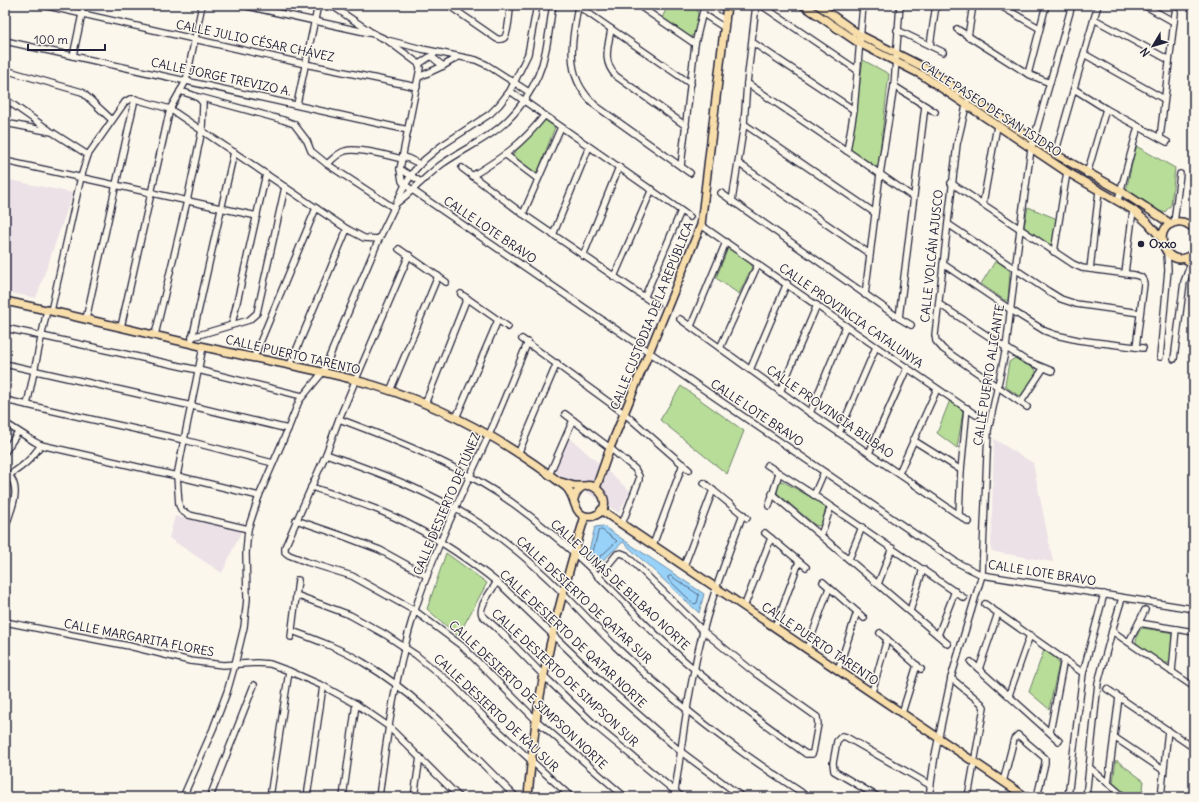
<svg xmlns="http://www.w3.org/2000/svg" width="1199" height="802" viewBox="0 0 1199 802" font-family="Delius,sans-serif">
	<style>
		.built { fill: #ece1e7 }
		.green { fill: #b8dd98; stroke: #6d806a }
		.water { fill: #98d2f8; stroke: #698cac }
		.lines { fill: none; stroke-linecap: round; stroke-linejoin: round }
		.shore { stroke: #516887; stroke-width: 1 }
		.minor-casing { stroke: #22223b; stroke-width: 8 }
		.major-casing { stroke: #22223b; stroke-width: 10 }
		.minor { stroke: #fbf7ec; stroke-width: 5.5 }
		.major { stroke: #f8deab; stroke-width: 7 }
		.poi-dot { fill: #22223b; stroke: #fbf7ec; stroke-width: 1.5 }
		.labels { text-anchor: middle; stroke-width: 3; stroke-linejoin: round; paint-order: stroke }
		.street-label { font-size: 12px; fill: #22223b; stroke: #fbf7ec }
		.poi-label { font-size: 12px; font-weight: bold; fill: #22223b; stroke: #fbf7ec; text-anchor: start }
	</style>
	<rect width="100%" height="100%" fill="#fbf7ec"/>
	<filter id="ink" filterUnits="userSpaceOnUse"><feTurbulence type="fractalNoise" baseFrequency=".025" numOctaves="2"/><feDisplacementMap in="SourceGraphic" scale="8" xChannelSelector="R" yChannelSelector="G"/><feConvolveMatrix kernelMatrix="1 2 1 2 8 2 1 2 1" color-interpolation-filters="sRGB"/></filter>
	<g filter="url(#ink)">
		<!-- built -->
		<g class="built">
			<path d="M5,179L73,193L36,298L5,292Z"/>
			<path d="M570,438L630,491L619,513L554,471Z"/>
			<path d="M994,439L1033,463L1053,562L995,552L991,550Z"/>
			<path d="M175,516L241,532L222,573L169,538Z"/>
		</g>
		<!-- green -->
		<g class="green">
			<path d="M668,5L695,6L698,13L695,34L690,37L662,18Z"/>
			<path d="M863,60L889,74L878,168L850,149Z"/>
			<path d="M545,120L555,127L539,169L536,172H534L516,159L513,157V154Z"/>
			<path d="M1136,146L1175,168L1171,205L1165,212H1158L1126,191Z"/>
			<path d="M1028,207L1057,219L1052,246H1050L1024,227Z"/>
			<path d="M728,248H731L750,261L752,267L739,294L716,278Z"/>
			<path d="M996,260L1010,271L1008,300L1006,301L981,284Z"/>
			<path d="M1015,358L1034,368L1037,373L1022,395L1019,396L1006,387L1005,385L1009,362Z"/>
			<path d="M681,386L744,431L727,474L660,420Z"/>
			<path d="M950,400L961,407L963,412L957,448L937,433Z"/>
			<path d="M782,481L823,504L826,508L821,525L818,526L815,525L777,493L778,483Z"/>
			<path d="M446,553L487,583L458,636L427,609Z"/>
			<path d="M1142,628L1168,632L1172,633L1171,659L1169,663H1163L1137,644L1136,642C1137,637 1138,631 1142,628Z"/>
			<path d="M1044,650L1056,658L1059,664L1049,709L1029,692Z"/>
			<path d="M1116,760L1144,781L1142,797H1129L1113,783Z"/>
		</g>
		<!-- water -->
		<path class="water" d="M603,526L704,594L699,613L623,542L599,564L588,555L595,527Z"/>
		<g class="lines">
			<!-- shore -->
			<g class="shore">
				<path d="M599,530H602L617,541L599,558L593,553Z"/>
				<path d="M671,576L699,595L697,603L694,604L668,579V577Z"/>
			</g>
			<!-- minor casing -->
			<g class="minor-casing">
				<g id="minor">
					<path d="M43,5L305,64L417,87"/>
					<path d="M242,5L374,34"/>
					<path d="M331,5L374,34L387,40L419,64"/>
					<path d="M448,5L497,39C500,39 501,40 504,38C508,35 510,11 510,5"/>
					<path d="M578,5C572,45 563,76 596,106L690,173"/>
					<path d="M638,5L695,44"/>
					<path d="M702,5L726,21"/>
					<path d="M761,5L857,70"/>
					<path d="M999,5L1039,28"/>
					<path d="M1144,5L1174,22"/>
					<path d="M578,6L691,84"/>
					<path d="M703,14L725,28"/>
					<path d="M1094,19L1169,60"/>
					<path d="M611,29C608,48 602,61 616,76L686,126"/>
					<path d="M957,29L1028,74L1050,83"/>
					<path d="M897,30L943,52"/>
					<path d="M968,37L973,5"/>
					<path d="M387,40L422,49L476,60L487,65L529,92"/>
					<path d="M5,41L408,130"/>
					<path d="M752,42L854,110"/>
					<path d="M930,45L936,5"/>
					<path d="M1084,54L1164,99"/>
					<path d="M73,56L84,5"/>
					<path d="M432,57L443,66"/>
					<path d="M419,64L420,68L400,169L402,181L405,185L956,562L982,575L1194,609"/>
					<path d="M419,64L437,52"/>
					<path d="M5,70L82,92L112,120"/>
					<path d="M1028,74L1046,5"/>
					<path d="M419,77L443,66L458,57"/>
					<path d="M747,83L847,151L913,197"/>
					<path d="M894,86L935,112"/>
					<path d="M1074,89L1106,109L1167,142"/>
					<path d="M510,91L690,217"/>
					<path d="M199,97L283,120L294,124L307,141L311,151L327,164C333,159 338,153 345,151C357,147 389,156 402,159"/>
					<path d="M5,99L49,130"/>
					<path d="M967,102L957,144L935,335L936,341L943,349L1027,407"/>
					<path d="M297,104L318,5"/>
					<path d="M5,123L52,132L88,155"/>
					<path d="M744,124L875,213"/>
					<path d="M1160,138L1175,13"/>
					<path d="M847,151L854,110L863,5"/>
					<path d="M1055,154L1098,5"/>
					<path d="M506,155L538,179"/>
					<path d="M403,156L420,164"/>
					<path d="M5,161L257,216"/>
					<path d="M738,163L870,254"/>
					<path d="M327,164L394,208"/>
					<path d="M681,166L695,44L704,7"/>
					<path d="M462,168L523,214L656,305"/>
					<path d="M400,169L421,182"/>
					<path d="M1087,174L1106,109"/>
					<path d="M472,176C503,157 521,145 544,116"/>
					<path d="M951,183L1073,264L1082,268L1135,275L1141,277L1143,280L1144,284L1136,347"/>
					<path d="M721,193L899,318L911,325"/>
					<path d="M1118,200L1138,127"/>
					<path d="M732,201L744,124L747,83L756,5"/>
					<path d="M398,202C414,190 427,175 442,164C458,153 476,144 492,133C517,116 539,84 545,53C549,38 550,21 553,5"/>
					<path d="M983,203L997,126"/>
					<path d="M523,214L561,127"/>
					<path d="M1174,223L1180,174"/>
					<path d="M948,224L1048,291L1061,299L1076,304L1140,313"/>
					<path d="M701,225L846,326L976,415"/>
					<path d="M1193,228L1194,207"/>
					<path d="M553,235L589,147"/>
					<path d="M399,249L446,282"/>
					<path d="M1054,252L1067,172"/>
					<path d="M409,255L339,419L326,454L285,547V552L289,555L307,562L352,576L415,611L462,646L536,720L625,797"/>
					<path d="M583,256L619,167"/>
					<path d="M943,264L1011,310L1045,331L1056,335L1078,340L1143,348"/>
					<path d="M1090,269L1099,191"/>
					<path d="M1125,273L1133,210"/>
					<path d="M614,277L652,189"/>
					<path d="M461,294L508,327"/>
					<path d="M865,295L880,174L894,86L900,5"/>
					<path d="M645,296L681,211"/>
					<path d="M939,304L1025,360L1052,371"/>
					<path d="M51,311L81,177L88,155L125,102L130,99H135L170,109L347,229L364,238L379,239"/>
					<path d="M899,318L925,106"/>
					<path d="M86,319L135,99"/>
					<path d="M680,319L810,413L969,522"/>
					<path d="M232,324L266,174"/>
					<path d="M691,326L726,242"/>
					<path d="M121,327L170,109L186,81L202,5"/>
					<path d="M5,328L198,370L302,396"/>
					<path d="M155,335L187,201L202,130L203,103C198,95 189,94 180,91"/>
					<path d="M192,337L249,320L257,313L285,187"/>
					<path d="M192,339L234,152"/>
					<path d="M522,339L625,414L689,470"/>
					<path d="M203,347L184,440L177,476L179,505L182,511L189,515L248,529"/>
					<path d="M720,348L758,264"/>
					<path d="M254,357L316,208"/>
					<path d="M1160,357L1168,270L1167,253"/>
					<path d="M1174,359L1184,282L1191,263"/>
					<path d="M5,364L192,406L288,429"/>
					<path d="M290,365L347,229"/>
					<path d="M750,370L787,283"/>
					<path d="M390,391L438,276"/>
					<path d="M780,392L817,305"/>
					<path d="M5,400L184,440L273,463"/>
					<path d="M1021,402L1043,369"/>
					<path d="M425,404L467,298"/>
					<path d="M27,405L47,310"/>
					<path d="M810,413L846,326"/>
					<path d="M565,414L610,448L635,469L639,476V480L622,524"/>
					<path d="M456,418L498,320"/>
					<path d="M339,419C401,442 464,467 518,507C537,521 556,537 574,553C607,582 635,616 668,646C711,686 759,720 806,754H812L813,752L818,724L817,717L755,673L703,631L626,555L621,553L617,554L598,577"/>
					<path d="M5,423L35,442L41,445L177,476L259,496"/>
					<path d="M839,433L876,347"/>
					<path d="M913,440L961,470"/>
					<path d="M5,452L18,432"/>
					<path d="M869,453L907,368"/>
					<path d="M326,454C381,473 437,494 485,527C513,546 539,569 563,593C581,611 598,630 616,647C653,682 692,716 734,746C755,762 778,777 801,792L805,797"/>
					<path d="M518,454L557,363"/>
					<path d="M767,465L814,495L964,598"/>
					<path d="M899,473L937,389"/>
					<path d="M5,474L9,475C23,492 9,511 5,530"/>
					<path d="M9,475C24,466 31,459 41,445"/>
					<path d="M549,475L573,420"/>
					<path d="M704,483L747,518"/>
					<path d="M311,487C333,494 356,501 378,510C423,528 465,556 503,587L607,687L680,751L742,797"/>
					<path d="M772,494L948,644"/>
					<path d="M814,495L824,472"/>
					<path d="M769,506L779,473"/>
					<path d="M959,514L961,470L967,408"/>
					<path d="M296,520L343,536L380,550L427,576"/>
					<path d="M765,533L806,567"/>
					<path d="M821,535L831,506"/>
					<path d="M653,545L683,464"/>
					<path d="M849,559L862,527"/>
					<path d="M684,566L713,490"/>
					<path d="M497,582C492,590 478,607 482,615L502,633L544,676L598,728L682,797"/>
					<path d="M823,582L864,618"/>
					<path d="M878,584L892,548"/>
					<path d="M296,595L350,615L386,635L416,655L455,687L489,722L571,797"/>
					<path d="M985,604L1083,673"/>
					<path d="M744,607L771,538"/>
					<path d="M910,611L923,569"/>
					<path d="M5,622L129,646L190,661L223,665L257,663L270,664L289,671L323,686L356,704L388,726L459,797"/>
					<path d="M1139,623L1194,632"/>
					<path d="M775,627L799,562"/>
					<path d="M292,631C317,640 341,649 364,663C422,697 467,750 516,797"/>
					<path d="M1112,631L1194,687"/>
					<path d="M880,633L921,669"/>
					<path d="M938,635L955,591"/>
					<path d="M291,637L298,580"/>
					<path d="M1129,642L1145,610"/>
					<path d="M807,649L829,588"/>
					<path d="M971,662L1059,741"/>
					<path d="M979,669L998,613"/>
					<path d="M838,670L857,612"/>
					<path d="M1172,672L1176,629"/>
					<path d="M951,678L981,703L984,707L968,797"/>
					<path d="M1107,689L1194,748"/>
					<path d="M872,692L887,639"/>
					<path d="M1009,695L1030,635"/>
					<path d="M902,713L917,665"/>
					<path d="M1050,732L1064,659"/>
					<path d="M1114,737L1163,770"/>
					<path d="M1089,767L1124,797"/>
					<path d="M1003,782L1014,739L1018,735L1045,758V763L1037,797"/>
					<path d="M1108,783L1119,697"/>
					<path d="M183,797L213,729L227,692L235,664L244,627L247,599L246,553L248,529L259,496L288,429L299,401L323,372L379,239L405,185L414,171L424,160L441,146L490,114L499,105L510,91L528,54L537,5"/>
					<path d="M210,797L254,685"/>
					<path d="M270,797L289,671"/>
					<path d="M307,797L323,686"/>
					<path d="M343,797L356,704"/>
					<path d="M379,797C387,734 396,671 415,610C434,550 462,494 488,437C502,406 514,374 528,342"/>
					<path d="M414,797L420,757"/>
					<path d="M674,797C681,755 685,712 694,671C704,616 724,565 743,514"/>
					<path d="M878,797L834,771L833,763L837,741L842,736L846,737L930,785"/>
					<path d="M929,797L935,755L951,678L982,575L988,431L1006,348L1020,229L1031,149L1072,5"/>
					<path d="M1068,797L1083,673L1104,594"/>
					<path d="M1086,797L1098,683L1112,631L1122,598"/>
					<path d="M1161,797L1168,730"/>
				</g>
			</g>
			<!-- major casing -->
			<g class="major-casing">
				<g id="major">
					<path d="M803,5L859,43L922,75L1067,172L1133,210L1148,223L1162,239"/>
					<path d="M818,5L860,35L925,68L1055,154L1121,191L1171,224"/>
					<path d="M1194,229C1189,224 1184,221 1177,222C1147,226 1168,277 1194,252"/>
					<path d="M1184,258L1194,265"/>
					<path d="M5,301C72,315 138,332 205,347C255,359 305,367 355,380C432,400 504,439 566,487C575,496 573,508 581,514C585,517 591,517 596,515C621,503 584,466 574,499"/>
					<path d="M561,482L574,486H584"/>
					<path d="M596,488L610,448L701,225L727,5"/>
					<path d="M601,510L1026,797"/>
					<path d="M528,797C530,772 533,746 536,721C546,651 565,583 585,516"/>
				</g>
			</g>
			<!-- minor -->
			<use href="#minor" class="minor"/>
			<!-- major -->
			<use href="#major" class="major"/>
		</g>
	</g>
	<!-- markers -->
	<circle class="poi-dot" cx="1141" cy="244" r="4"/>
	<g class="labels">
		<!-- street labels -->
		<g class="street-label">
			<text transform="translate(255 41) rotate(12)" y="4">CALLE JULIO CÉSAR CHÁVEZ</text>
			<text transform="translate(221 77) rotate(12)" y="4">CALLE JORGE TREVIZO A.</text>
			<text transform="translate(991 109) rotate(33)" y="4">CALLE PASEO DE SAN ISIDRO</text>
			<text transform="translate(490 230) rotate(34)" y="4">CALLE LOTE BRAVO</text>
			<text transform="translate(932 256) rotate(-84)" y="4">CALLE VOLCÁN AJUSCO</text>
			<text transform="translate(652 316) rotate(-68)" y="4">CALLE CUSTODIA DE LA REPÚBLICA</text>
			<text transform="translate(851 316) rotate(35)" y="4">CALLE PROVINCIA CATALUNYA</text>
			<text transform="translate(293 355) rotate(13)" y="4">CALLE PUERTO TARENTO</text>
			<text transform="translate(989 375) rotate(-81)" y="4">CALLE PUERTO ALICANTE</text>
			<text transform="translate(830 412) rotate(35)" y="4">CALLE PROVINCIA BILBAO</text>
			<text transform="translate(757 413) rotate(34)" y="4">CALLE LOTE BRAVO</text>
			<text transform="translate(447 504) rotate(-67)" y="4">CALLE DESIERTO DE TÚNEZ</text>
			<text transform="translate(1042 573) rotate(9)" y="4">CALLE LOTE BRAVO</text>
			<text transform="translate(620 585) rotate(43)" y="4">CALLE DUNAS DE BILBAO NORTE</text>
			<text transform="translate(584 600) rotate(43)" y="4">CALLE DESIERTO DE QATAR SUR</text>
			<text transform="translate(139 638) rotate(11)" y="4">CALLE MARGARITA FLORES</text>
			<text transform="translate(573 639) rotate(43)" y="4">CALLE DESIERTO DE QATAR NORTE</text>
			<text transform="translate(820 644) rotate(34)" y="4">CALLE PUERTO TARENTO</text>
			<text transform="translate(565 678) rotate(43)" y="4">CALLE DESIERTO DE SIMPSON SUR</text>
			<text transform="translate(528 695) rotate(43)" y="4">CALLE DESIERTO DE SIMPSON NORTE</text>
			<text transform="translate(496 713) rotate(43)" y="4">CALLE DESIERTO DE KAU SUR</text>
		</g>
		<!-- poi labels -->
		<g class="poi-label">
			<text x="1149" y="248">Oxxo</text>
		</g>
	</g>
	<!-- margin -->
	<rect width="1199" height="802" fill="none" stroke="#fbf7ec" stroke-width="20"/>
	<rect x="10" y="10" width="1179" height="782" fill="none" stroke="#22223b" stroke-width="1.5" filter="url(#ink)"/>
	<!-- north arrow -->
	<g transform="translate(1153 46) rotate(232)" stroke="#fbf7ec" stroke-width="3" paint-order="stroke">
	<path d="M0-3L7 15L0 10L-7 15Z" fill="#22223b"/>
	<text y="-6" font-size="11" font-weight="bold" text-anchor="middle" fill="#22223b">N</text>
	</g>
	<!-- scale -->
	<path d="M28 44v6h77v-6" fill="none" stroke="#22223b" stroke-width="2"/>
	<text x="34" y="44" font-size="12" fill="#22223b" stroke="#fbf7ec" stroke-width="3" paint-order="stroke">100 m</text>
</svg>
